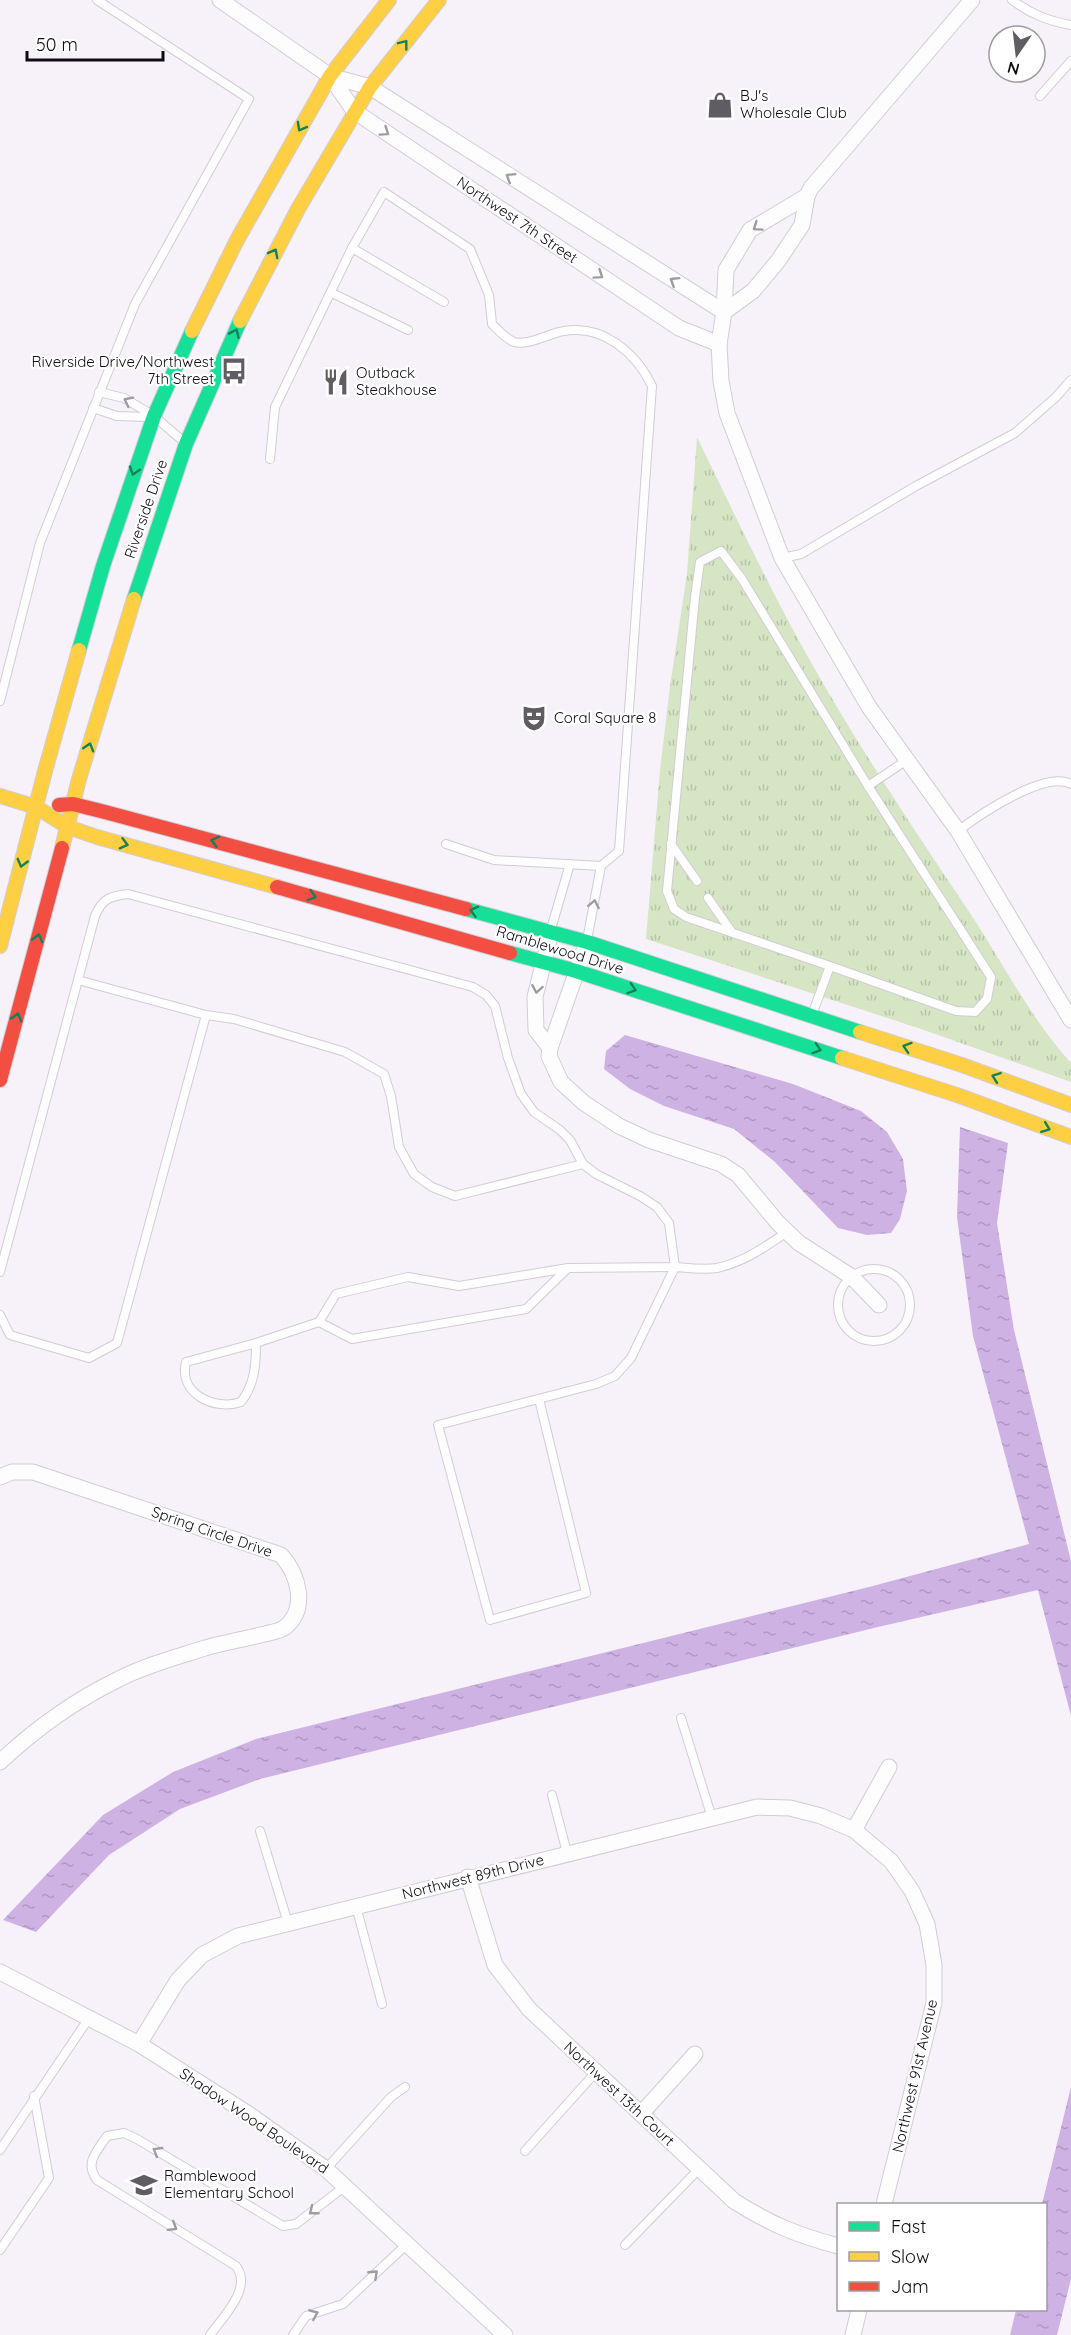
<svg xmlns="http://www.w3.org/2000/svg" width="1071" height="2335" viewBox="0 0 1071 2335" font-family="Quicksand,sans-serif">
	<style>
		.grass { fill: url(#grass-tufts) }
		.water { fill: url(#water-ripples) }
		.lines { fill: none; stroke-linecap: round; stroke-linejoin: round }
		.lane-casing { stroke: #d1ccd5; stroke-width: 10 }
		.street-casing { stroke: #d1ccd5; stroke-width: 17 }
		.fast-casing { stroke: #d1ccd5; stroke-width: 16 }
		.slow-casing { stroke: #d1ccd5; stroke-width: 16 }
		.jam-casing { stroke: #d1ccd5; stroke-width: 16 }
		.lane { stroke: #fefdfe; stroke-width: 8 }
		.street { stroke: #fefdfe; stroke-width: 15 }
		.fast { stroke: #16e098; stroke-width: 14 }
		.slow { stroke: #ffcf43; stroke-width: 14 }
		.jam { stroke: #f24e42; stroke-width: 14 }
		.oneway { stroke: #13805c }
		.oneway2 { stroke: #9e9ca0 }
		.labels { text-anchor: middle; stroke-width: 4.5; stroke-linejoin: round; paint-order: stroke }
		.poi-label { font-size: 15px; fill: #0f0b12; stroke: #fff; text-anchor: start }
		.street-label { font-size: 15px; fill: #0f0b12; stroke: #fff }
	</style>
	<defs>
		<pattern id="grass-tufts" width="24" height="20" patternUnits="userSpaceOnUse" patternTransform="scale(1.5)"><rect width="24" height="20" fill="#d6e6c5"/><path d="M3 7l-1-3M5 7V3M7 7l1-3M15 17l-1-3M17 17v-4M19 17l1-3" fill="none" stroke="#b6c4a8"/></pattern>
		<pattern id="water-ripples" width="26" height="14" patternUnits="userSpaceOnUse" patternTransform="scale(1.5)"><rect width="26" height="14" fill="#ceb2e4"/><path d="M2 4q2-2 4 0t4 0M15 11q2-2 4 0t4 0" fill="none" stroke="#b098c3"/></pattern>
	</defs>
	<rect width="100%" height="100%" fill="#f7f2fa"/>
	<!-- grass -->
	<path class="grass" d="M697,437C734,513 770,590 812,664C860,749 915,831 970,913C1003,963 1031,1019 1071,1063V1082L921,1029L646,939L660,770L670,686L687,574Z"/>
	<!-- water -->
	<g class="water">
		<path d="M625,1035L793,1084L861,1111L887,1132L903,1159L907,1191L900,1219L891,1233L867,1235L838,1228L775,1162L734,1129L664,1106L630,1089L604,1069L606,1051Z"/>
		<path d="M960,1127L1008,1143L997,1223L1014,1330L1071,1561V1716L1038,1590L878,1627L260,1779L180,1809L109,1855L36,1932L3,1920L103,1815L173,1772L256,1739L869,1587L1029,1544L973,1336L957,1217Z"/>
		<path d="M1071,2087V2279L1057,2335H1010L1016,2310H1046V2204H1042Z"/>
	</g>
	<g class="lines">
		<!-- lane casing -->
		<g class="lane-casing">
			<g id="lane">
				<path d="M1012,0C1031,14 1048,21 1071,25"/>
				<path d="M1040,96L1071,61"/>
				<path d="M352,248L444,302"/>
				<path d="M332,293L408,330"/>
				<path d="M99,392L124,398L154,416L184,442"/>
				<path d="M93,408L117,416L149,417"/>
				<path d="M270,459L275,407L352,248L384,192L470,249L489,295L492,324C498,330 506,339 514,342C529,346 549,333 564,331C603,324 636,353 652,386L619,851L601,866L587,940"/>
				<path d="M782,558L801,554L916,486L1015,433L1056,397L1071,380"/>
				<path d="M0,701L40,543L135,304L249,99L97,0"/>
				<path d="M868,786L907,760"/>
				<path d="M958,831C979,815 1045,770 1071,784"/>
				<path d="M446,844L494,860L601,866"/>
				<path d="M671,844L697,881"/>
				<path d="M708,898L731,931"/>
				<path d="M551,929L570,864"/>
				<path d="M78,980L206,1015"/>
				<path d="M812,1015L830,966L686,917L674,909L667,891L695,597L700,562L721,551L742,579L868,786L991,977L987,999L975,1012L956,1011L830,966"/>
				<circle cx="874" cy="1305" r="36"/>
				<path d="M0,1272L95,916C102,899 110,896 128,894L473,987L486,995L495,1006L508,1058L521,1094L534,1112L560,1130L570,1140L583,1164L596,1174L640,1196L657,1207L669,1223L675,1267L568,1268L459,1286L408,1277L336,1294L319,1322L256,1343L186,1362C178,1394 215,1411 241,1402C255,1384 256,1364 256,1343"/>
				<path d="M0,1315L10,1335L89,1358L117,1343L206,1015L234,1019L345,1052L384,1074L391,1096L399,1147L414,1174L432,1187L455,1196L583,1164"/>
				<path d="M319,1322L352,1339L526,1309L568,1268"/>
				<path d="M539,1399L586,1593L490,1620L438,1425L596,1384L615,1376L631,1358L675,1267C688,1268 704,1270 717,1268C744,1262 765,1247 787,1232"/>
				<path d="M681,1718L712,1818"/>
				<path d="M552,1795L567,1853"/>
				<path d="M260,1831L288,1923"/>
				<path d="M356,1906L382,2004"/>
				<path d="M0,2150L89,2018"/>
				<path d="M525,2151L596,2072"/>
				<path d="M326,2169L391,2097L405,2087"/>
				<path d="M625,2245L699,2169"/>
				<path d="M0,2250L49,2178L34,2096"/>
				<path d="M210,2335C223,2317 253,2288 236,2266L97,2180C84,2163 97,2151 107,2136L124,2133L137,2139L283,2226L296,2224L344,2187"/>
				<path d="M293,2335L306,2316L343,2304L406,2245"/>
			</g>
		</g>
		<!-- street casing -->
		<g class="street-casing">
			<g id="street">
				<path d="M220,0L330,76L370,87L724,312"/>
				<path d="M330,76L354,111L679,328L719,344"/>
				<path d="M807,196L750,230L726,270L724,312L719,344L721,381L727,413L782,558L869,707L958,831L1071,1020"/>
				<path d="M724,312L753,291L778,261L802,225L807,196L811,188L972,0"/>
				<path d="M587,942L550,1048L549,1056L561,1082L584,1103L619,1126L649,1140L721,1164L738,1175L778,1223L799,1243L852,1277L879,1305"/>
				<path d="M550,1048L536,1030L535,997L551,932"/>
				<path d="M0,1477L12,1472H33L281,1555C298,1574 309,1609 284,1628C278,1633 219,1643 205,1648C177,1657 146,1665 119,1679C76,1700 35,1729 0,1762"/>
				<path d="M854,1830L889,1767"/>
				<path d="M468,1877L495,1965L529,2009L734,2201C770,2224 797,2235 838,2246"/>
				<path d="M0,1972L139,2044L250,2115L326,2169L505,2335"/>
				<path d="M139,2044L178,1980L202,1955L238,1936L757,1807L790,1808L821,1816L854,1830L891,1861L912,1891L927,1924L934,1965V2003L884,2204"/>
				<path d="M641,2114L695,2054"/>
				<path d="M853,2335L859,2310"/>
			</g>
		</g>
		<!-- fast casing -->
		<g class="fast-casing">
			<g id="fast">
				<path d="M134,599L186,444L240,321"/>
				<path d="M79,650L103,566L154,416L192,331"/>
				<path d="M466,909L587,942L860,1032"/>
				<path d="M510,953L576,971L842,1058"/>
			</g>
		</g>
		<!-- slow casing -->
		<g class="slow-casing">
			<g id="slow">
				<path d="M240,321L298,209L370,87L439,0"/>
				<path d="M192,331L237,240L330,76L389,0"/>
				<path d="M0,796L36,807L68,827L97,837L277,887"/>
				<path d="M62,848L79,779L134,599"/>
				<path d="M0,946L45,771L79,650"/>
				<path d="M860,1032L962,1065L1071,1105"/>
				<path d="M842,1058L957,1095L1071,1137"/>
			</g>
		</g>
		<!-- jam casing -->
		<g class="jam-casing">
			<g id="jam">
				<path d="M59,805L73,804L105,812L466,909"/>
				<path d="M277,887L510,953"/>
				<path d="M0,1080L62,848"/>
			</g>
		</g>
		<!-- lane -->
		<use href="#lane" class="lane"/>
		<!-- street -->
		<use href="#street" class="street"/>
		<!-- fast -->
		<use href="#fast" class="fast"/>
		<!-- slow -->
		<use href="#slow" class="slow"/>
		<!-- jam -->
		<use href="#jam" class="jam"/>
	</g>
	<!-- one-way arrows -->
	<defs><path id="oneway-chevron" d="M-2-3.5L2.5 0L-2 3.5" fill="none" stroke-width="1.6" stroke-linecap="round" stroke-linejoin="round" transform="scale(1.5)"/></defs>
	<g class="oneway">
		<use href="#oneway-chevron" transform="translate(404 44) rotate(-52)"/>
		<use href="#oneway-chevron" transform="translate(301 127) rotate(119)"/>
		<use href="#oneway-chevron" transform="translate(274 253) rotate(-62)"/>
		<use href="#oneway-chevron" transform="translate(235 333) rotate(-66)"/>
		<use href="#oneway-chevron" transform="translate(134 471) rotate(108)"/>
		<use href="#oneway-chevron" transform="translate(89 747) rotate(-73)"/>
		<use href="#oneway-chevron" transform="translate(215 841) rotate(-165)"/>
		<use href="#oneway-chevron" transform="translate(124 844) rotate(15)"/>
		<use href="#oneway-chevron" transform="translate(22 863) rotate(105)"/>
		<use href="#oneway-chevron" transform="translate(312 896) rotate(16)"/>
		<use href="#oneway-chevron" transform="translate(474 911) rotate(-165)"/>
		<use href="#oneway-chevron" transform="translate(38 938) rotate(-75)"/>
		<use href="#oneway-chevron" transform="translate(632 989) rotate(18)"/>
		<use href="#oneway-chevron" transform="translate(17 1017) rotate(-74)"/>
		<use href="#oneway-chevron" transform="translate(907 1047) rotate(-162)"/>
		<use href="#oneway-chevron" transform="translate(817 1049) rotate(18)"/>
		<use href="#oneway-chevron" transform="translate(996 1077) rotate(-160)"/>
		<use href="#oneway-chevron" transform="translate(1046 1128) rotate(21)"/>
	</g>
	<g class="oneway2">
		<use href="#oneway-chevron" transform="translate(385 132) rotate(34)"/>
		<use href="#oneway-chevron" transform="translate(510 177) rotate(-148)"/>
		<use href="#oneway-chevron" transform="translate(757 227) rotate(145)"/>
		<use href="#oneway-chevron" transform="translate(599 275) rotate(34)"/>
		<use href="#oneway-chevron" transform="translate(674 281) rotate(-148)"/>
		<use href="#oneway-chevron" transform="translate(128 401) rotate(-153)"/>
		<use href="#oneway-chevron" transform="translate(594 904) rotate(-79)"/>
		<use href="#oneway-chevron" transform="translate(537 989) rotate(100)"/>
		<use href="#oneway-chevron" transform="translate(157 2151) rotate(-149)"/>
		<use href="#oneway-chevron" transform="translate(313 2211) rotate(142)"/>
		<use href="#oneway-chevron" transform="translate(173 2227) rotate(32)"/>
		<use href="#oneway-chevron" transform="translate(374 2274) rotate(-43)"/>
		<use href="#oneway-chevron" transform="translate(314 2314) rotate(-23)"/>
	</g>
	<!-- icons -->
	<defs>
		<g id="shop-bare" transform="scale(2.07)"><path d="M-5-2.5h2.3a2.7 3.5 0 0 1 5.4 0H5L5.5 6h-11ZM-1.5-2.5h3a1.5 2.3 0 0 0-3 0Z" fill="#605c63" stroke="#fff" stroke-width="2.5" paint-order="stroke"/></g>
		<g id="bus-bare" transform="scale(2.07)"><path d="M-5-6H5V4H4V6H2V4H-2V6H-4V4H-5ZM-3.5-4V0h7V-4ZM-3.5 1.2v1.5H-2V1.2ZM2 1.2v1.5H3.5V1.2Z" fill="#605c63" stroke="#fff" stroke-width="2.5" paint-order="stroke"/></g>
		<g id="restaurant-bare" transform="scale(2.07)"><path d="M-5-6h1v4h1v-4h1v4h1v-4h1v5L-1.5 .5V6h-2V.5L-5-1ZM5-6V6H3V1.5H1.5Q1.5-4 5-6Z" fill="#605c63" stroke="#fff" stroke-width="2.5" paint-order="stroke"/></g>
		<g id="theatre-bare" transform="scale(2.07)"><path d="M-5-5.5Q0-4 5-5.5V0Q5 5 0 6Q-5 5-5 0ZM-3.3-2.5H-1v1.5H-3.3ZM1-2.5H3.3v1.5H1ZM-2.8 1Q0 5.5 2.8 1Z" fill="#605c63" stroke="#fff" stroke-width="2.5" paint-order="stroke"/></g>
		<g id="school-bare" transform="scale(2.07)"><path d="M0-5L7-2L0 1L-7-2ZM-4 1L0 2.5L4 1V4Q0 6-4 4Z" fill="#605c63" stroke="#fff" stroke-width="2.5" paint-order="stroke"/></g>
	</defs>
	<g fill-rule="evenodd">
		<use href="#shop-bare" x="720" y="105"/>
		<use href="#bus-bare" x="234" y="371"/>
		<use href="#restaurant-bare" x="336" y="382"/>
		<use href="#theatre-bare" x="534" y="718"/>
		<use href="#school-bare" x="144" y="2185"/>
	</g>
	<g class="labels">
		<!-- poi labels -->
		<g class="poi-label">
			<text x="740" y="101">BJ's<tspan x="740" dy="17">Wholesale Club</tspan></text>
			<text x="214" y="367" text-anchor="end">Riverside Drive/Northwest<tspan x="214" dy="17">7th Street</tspan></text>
			<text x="356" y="378">Outback<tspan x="356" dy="17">Steakhouse</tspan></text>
			<text x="554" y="723">Coral Square 8</text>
			<text x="164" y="2181">Ramblewood<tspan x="164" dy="17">Elementary School</tspan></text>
		</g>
		<!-- street labels -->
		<g class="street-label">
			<text transform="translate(517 220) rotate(34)" y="5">Northwest 7th Street</text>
			<text transform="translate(146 509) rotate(-71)" y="5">Riverside Drive</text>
			<text transform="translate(560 950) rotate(17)" y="5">Ramblewood Drive</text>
			<text transform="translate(212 1532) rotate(19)" y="5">Spring Circle Drive</text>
			<text transform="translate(473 1877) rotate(-14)" y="5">Northwest 89th Drive</text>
			<text transform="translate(915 2076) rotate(-77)" y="5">Northwest 91st Avenue</text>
			<text transform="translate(619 2094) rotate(43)" y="5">Northwest 13th Court</text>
			<text transform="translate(254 2121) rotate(34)" y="5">Shadow Wood Boulevard</text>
		</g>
	</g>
	<!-- legend -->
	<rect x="837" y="2203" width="210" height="108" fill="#ffffff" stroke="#9f9da0" stroke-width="1.5"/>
	<rect x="849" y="2222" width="30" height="9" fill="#16e098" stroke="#9f9da0" stroke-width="1.5"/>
	<text x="891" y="2233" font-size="18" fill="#0f0b12">Fast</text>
	<rect x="849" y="2252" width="30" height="9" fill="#ffcf43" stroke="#9f9da0" stroke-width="1.5"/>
	<text x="891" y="2263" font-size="18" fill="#0f0b12">Slow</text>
	<rect x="849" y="2282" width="30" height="9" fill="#f24e42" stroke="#9f9da0" stroke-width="1.5"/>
	<text x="891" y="2293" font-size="18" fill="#0f0b12">Jam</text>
	<!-- north arrow -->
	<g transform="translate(1017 54) rotate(194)"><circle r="28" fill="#ffffff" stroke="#9f9da0" stroke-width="1.5"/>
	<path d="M0-4.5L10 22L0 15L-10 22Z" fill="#605c63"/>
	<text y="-9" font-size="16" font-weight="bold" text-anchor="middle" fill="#0f0b12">N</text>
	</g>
	<!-- scale -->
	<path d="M27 51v9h136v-9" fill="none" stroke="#0f0b12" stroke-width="3"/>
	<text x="36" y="51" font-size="18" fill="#0f0b12" stroke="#ffffff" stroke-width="4.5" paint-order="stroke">50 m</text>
</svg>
